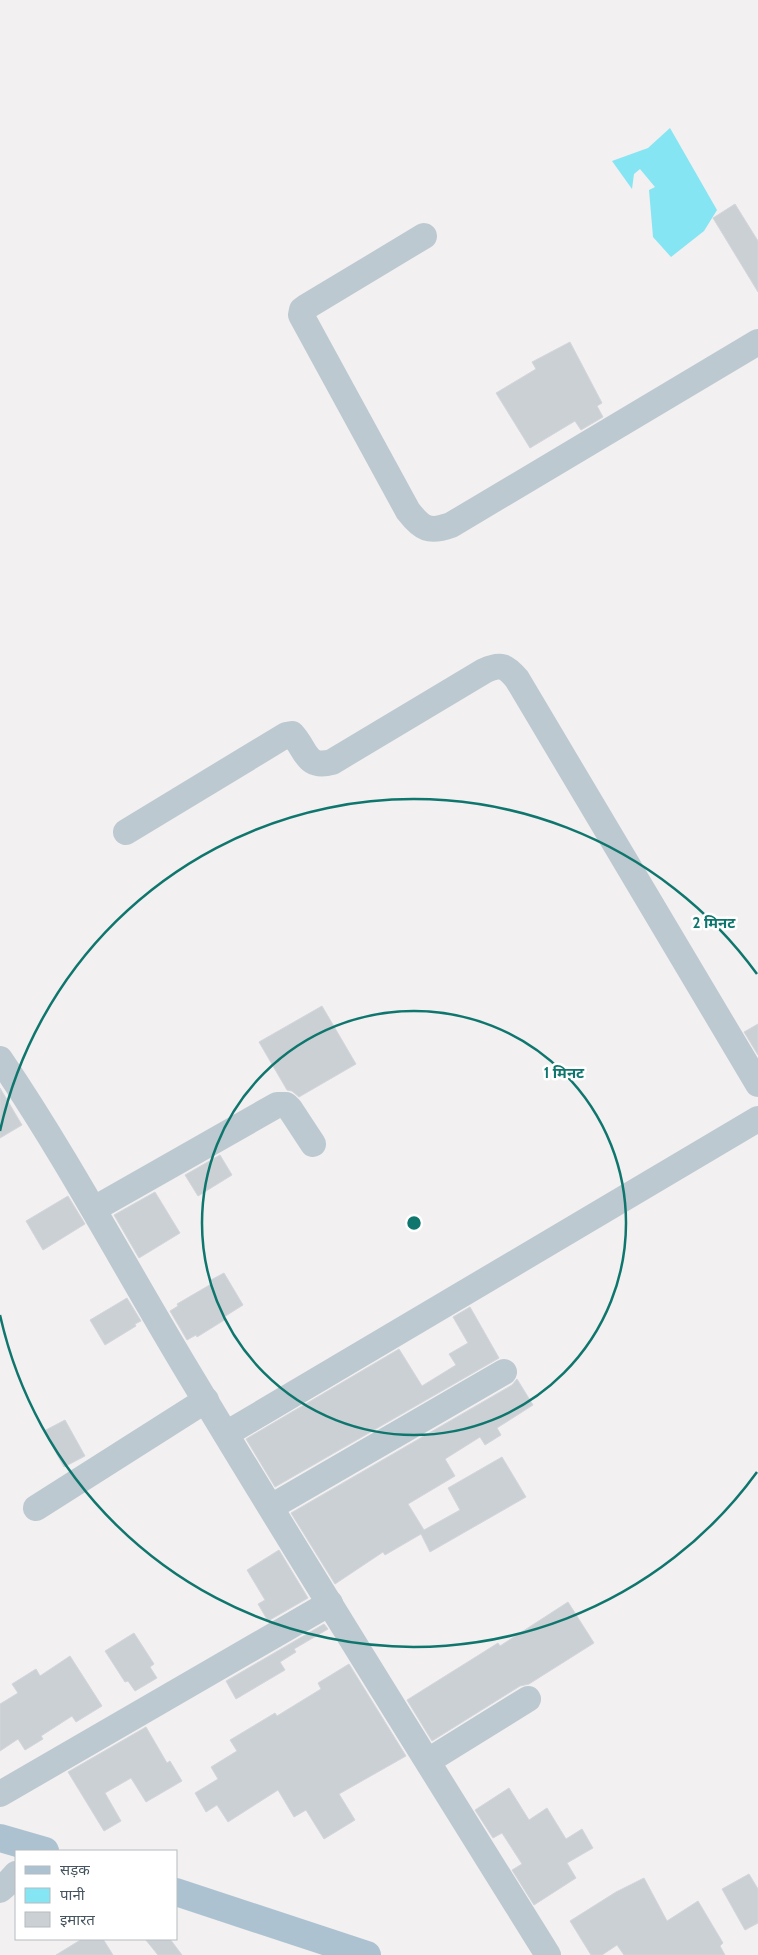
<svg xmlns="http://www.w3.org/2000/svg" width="758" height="1955" viewBox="0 0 758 1955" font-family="Cabin,'Noto Sans Devanagari',sans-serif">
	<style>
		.water { fill: #85e5f3 }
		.building { fill: #cbd0d5; stroke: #d3d6dc }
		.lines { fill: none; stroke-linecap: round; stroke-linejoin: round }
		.minor { stroke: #bcc9d0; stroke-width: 26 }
		.major { stroke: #adc2d1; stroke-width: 28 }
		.ring { fill: none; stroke: #0f766e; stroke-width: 2.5 }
		.centre { fill: #0f766e; stroke: #fff; stroke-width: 2.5 }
		.ring-label { font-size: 15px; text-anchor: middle; font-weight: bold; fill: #0f766e; stroke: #fff; stroke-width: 5; stroke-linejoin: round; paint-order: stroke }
	</style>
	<rect width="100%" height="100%" fill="#f2f0f0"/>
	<!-- water -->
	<path class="water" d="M670,128L717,210L704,231L671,257L653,237L649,190L655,187L640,169L634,174L632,189L612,161L648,148Z"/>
	<!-- building -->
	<g class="building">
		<path d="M735,204L758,241V292L713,218Z"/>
		<path d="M570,342L602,403L597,406L603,417L581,430L575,421L530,448L496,393L536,369L532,362Z"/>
		<path d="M322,1006L356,1064L299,1097L292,1091L287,1090L259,1042Z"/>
		<path d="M758,1024V1055L744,1032Z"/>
		<path d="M0,1088L22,1125L0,1138Z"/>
		<path d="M220,1155L232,1175L198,1196L185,1175Z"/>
		<path d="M155,1192L180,1233L139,1258L114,1215Z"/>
		<path d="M68,1196L85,1224L43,1250L26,1221Z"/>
		<path d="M224,1273L243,1305L224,1317L226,1319L197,1337L196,1335L187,1340L170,1311L178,1306L177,1304L213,1283L211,1280Z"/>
		<path d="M127,1298L141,1321L135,1324L136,1326L105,1345L90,1320Z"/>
		<path d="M470,1307L499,1358L275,1487L246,1439L399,1349L422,1386L456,1365L449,1354L468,1343L453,1317Z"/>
		<path d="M517,1379L533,1405L497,1428L501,1435L485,1445L480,1437L445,1459L455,1476L408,1504L424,1530L460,1510L448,1488L502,1457L526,1497L430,1552L421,1534L385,1555L383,1552L335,1584L291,1513L512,1385Z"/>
		<path d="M65,1420L85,1456L64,1467L44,1431Z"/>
		<path d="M279,1550L308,1598L268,1621L258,1604L265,1600L247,1570Z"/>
		<path d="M568,1602L594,1643L529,1684L520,1686L432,1741L407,1700L498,1643L500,1646Z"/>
		<path d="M324,1624L328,1629L294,1649L296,1652L280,1662L285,1670L236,1699L226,1681Z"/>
		<path d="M134,1633L154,1664L150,1667L157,1678L135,1691L128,1681L125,1682L105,1651Z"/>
		<path d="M70,1656L102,1706L76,1722L72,1716L41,1736L43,1739L25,1750L18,1739L0,1751V1704L18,1693L12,1684L36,1669L40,1676Z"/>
		<path d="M349,1664L406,1756L339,1794L355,1820L324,1839L306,1810L294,1817L278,1790L228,1822L217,1805L206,1812L195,1793L218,1779L211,1767L237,1751L230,1740L275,1713L277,1716L321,1689L318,1683Z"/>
		<path d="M146,1727L167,1763L170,1761L182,1781L146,1802L131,1778L105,1793L121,1821L104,1831L68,1772Z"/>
		<path d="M509,1788L529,1820L547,1808L566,1839L582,1829L593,1848L567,1863L576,1878L534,1905L512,1870L522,1864L502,1833L493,1838L475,1810Z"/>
		<path d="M749,1874L758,1889V1923L745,1930L722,1889Z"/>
		<path d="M644,1878L667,1921L698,1901L723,1943L720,1946L725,1955H624L617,1945L602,1955H591L570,1921L616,1892Z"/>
		<path d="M82,1939H103L113,1955H56Z"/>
		<path d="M145,1939H170L182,1955H158Z"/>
	</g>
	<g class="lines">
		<!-- minor -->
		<g class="minor">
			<path d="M424,236L306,307L302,310L301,315L408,511C422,529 429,533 451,525L758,342"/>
			<path d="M126,832L286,735L292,734C307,750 305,769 332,762L484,671C501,663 506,666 517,679L758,1084"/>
			<path d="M0,1059C70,1162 128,1273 193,1380C309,1573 429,1764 548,1955"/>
			<path d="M94,1209L277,1105H286L290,1109L313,1144"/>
			<path d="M226,1434L758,1119"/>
			<path d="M271,1507L504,1372"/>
			<path d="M36,1508L206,1400"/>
			<path d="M428,1761L528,1699"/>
			<path d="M0,1794L330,1603"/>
			<path d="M0,1890L7,1884L16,1874"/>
		</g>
		<!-- major -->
		<g class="major">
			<path d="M0,1838L45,1851"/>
			<path d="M176,1892L367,1955"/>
		</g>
	</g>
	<!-- distance rings -->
	<g class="ring">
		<circle cx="414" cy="1223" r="212"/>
		<path d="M757 1472A424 424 0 0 1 0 1315M0 1131A424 424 0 0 1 757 974"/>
	</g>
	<circle cx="414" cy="1223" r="8" class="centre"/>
	<g class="ring-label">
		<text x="714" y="928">2 मिनट</text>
		<text x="564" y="1078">1 मिनट</text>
	</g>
	<!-- legend -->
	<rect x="15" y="1850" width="162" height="90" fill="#ffffff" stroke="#b5bbbf"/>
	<rect x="25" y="1866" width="25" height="8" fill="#adc2d1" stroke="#b5bbbf"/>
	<text x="60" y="1875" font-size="15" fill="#46555f">सड़क</text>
	<rect x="25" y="1888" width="25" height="15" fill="#85e5f3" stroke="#b5bbbf"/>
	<text x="60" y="1900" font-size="15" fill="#46555f">पानी</text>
	<rect x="25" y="1912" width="25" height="15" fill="#cbd0d5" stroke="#b5bbbf"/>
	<text x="60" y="1925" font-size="15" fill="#46555f">इमारत</text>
</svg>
